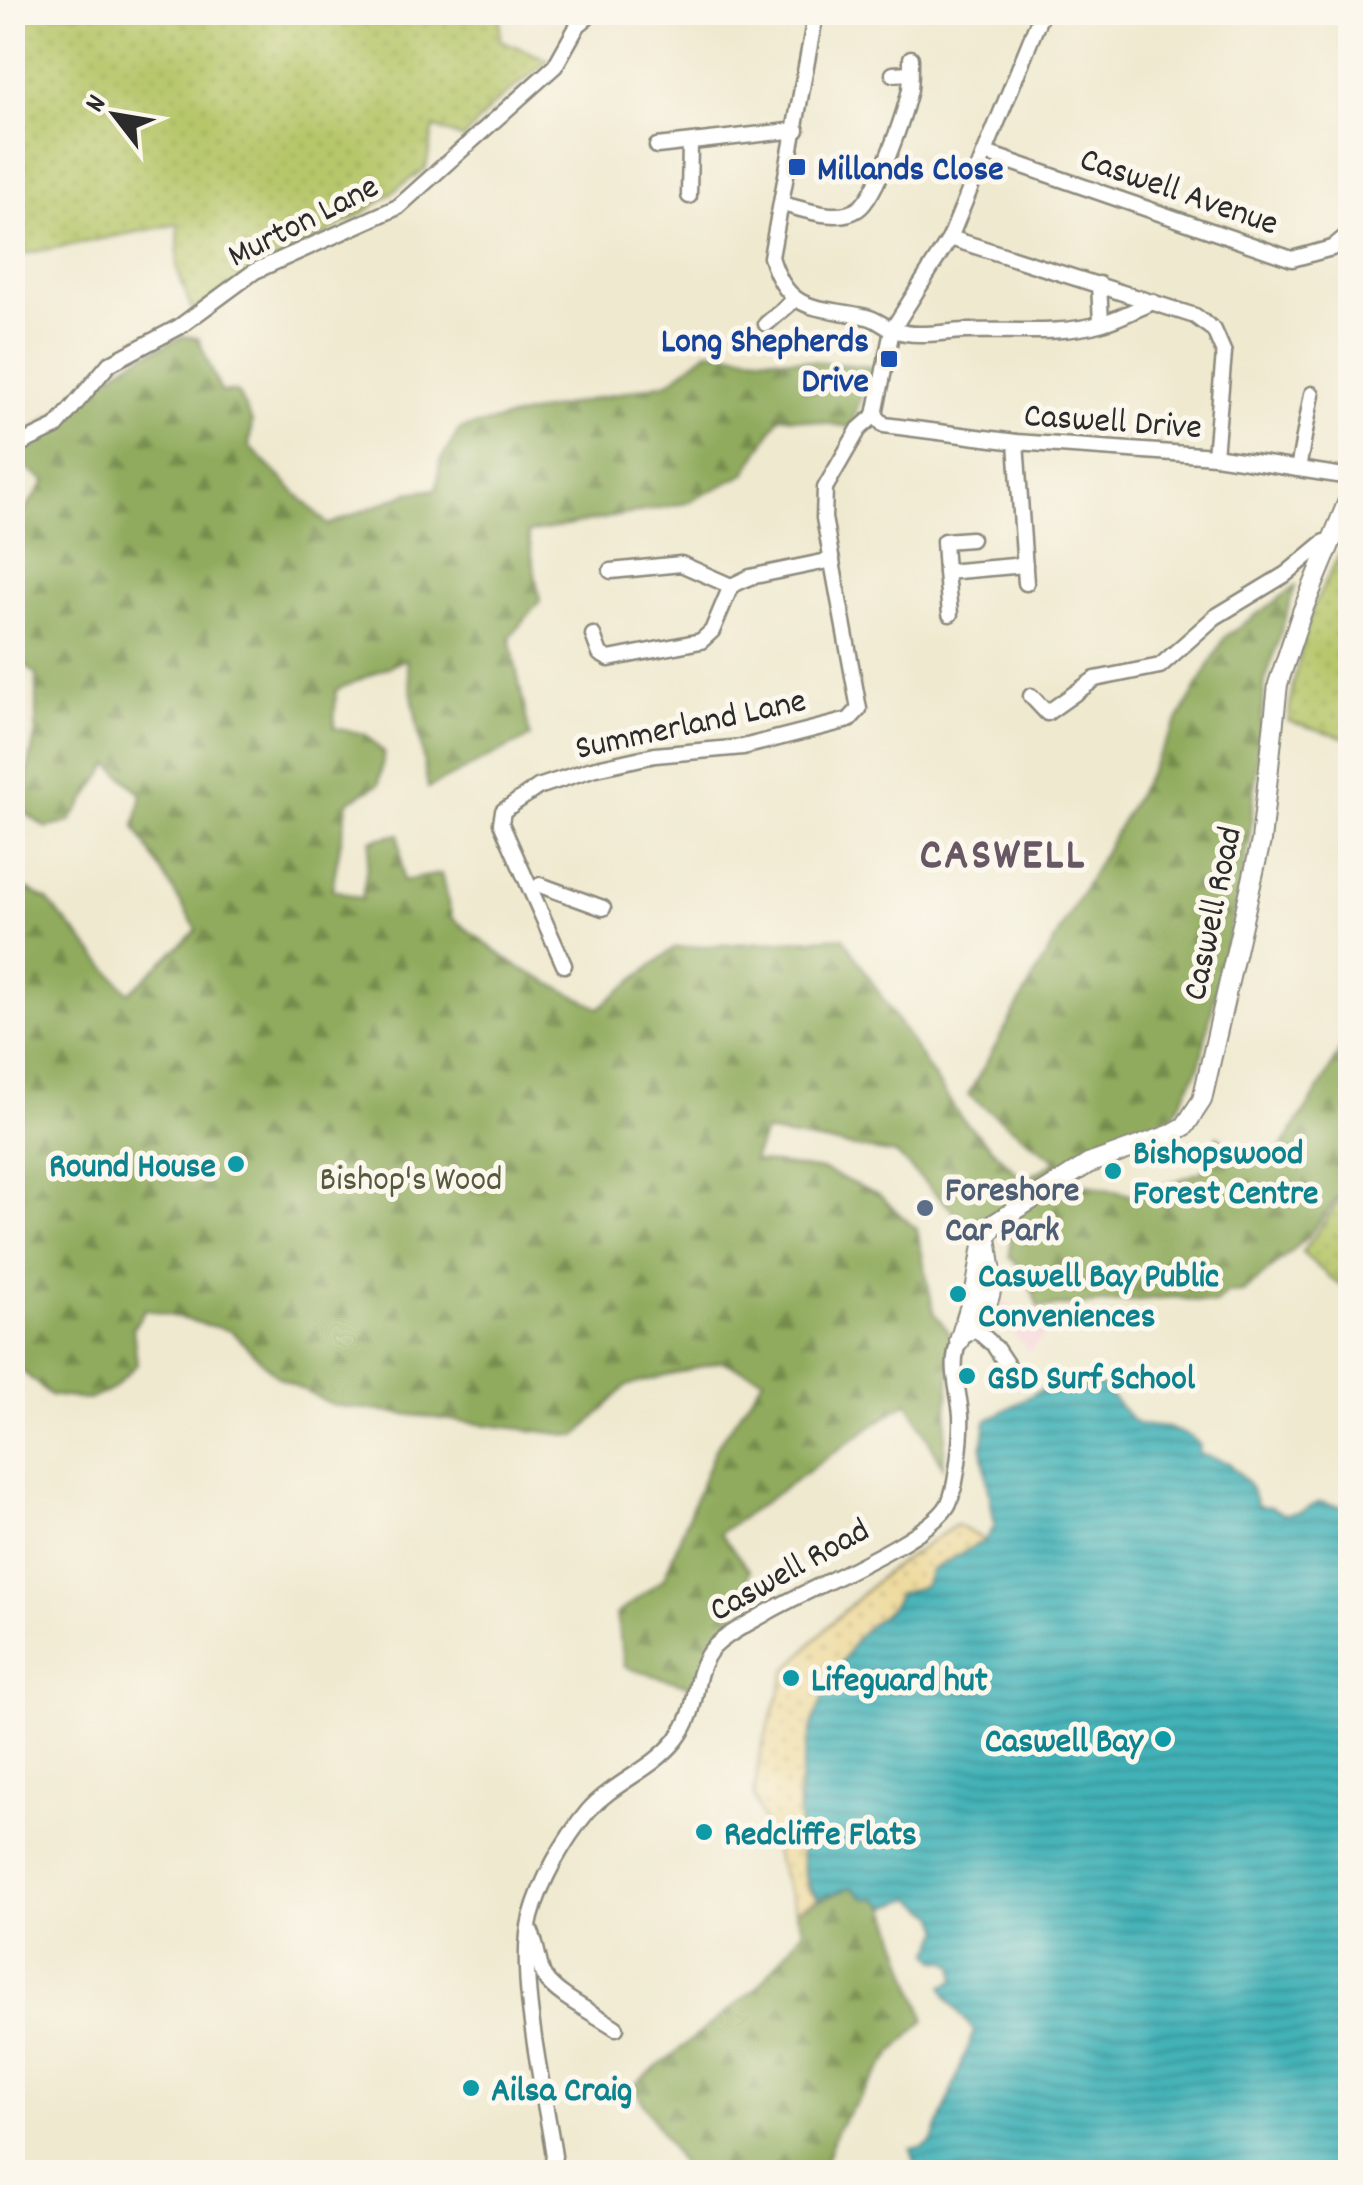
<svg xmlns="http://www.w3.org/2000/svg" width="1363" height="2185" viewBox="0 0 1363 2185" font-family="Dekko,sans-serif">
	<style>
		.built { fill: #f6cfd7 }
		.grass { fill: url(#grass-dots); stroke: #70784a; stroke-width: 2.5 }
		.forest { fill: url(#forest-firs); stroke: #5e6b44; stroke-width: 2.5 }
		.sand { fill: url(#sand-dots); stroke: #8c8264; stroke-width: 2.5 }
		.water { fill: url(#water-rules); stroke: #366e72; stroke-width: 2.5 }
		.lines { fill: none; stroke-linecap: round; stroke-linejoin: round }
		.minor-casing { stroke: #8d8a7d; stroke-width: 19 }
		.major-casing { stroke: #8d8a7d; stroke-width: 22 }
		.minor { stroke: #fff; stroke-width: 14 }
		.major { stroke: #fff; stroke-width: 18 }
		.transit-dot { fill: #1a4fb4; stroke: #fbf7ec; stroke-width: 4 }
		.culture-dot { fill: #0f9aa8; stroke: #fbf7ec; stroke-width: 4 }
		.service-dot { fill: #5c6f8a; stroke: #fbf7ec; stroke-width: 4 }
		.labels { text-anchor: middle; stroke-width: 10; stroke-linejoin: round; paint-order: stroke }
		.transit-label { font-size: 35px; font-weight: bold; fill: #164399; stroke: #fbf7ec; text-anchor: start }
		.street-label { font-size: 35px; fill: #2b2b2b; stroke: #fbf7ec }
		.culture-label { font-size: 35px; font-weight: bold; fill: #0d838f; stroke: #fbf7ec; text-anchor: start }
		.park-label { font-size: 35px; fill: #555a3e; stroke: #fbf7ec }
		.service-label { font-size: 35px; font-weight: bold; fill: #4e5e75; stroke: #fbf7ec; text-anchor: start }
		.district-label { font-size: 45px; font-weight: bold; letter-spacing: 2.5px; fill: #685765; stroke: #fbf7ec }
	</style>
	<defs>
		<pattern id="grass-dots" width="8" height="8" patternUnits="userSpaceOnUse" patternTransform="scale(2.5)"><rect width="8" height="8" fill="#b6c669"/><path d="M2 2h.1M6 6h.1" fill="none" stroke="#9daa5b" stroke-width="1.8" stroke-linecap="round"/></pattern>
		<pattern id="forest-firs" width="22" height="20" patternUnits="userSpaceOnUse" patternTransform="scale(2.5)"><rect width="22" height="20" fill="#90ab5d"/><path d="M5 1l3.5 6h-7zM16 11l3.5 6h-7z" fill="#768b4d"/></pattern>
		<pattern id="sand-dots" width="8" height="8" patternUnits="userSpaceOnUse" patternTransform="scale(2.5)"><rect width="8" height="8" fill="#eeda9e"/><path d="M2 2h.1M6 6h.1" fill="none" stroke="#cb8" stroke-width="1.8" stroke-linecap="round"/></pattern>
		<pattern id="water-rules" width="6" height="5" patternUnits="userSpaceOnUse" patternTransform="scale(2.5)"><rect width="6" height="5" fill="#42b2b8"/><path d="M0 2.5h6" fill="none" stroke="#379196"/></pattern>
	</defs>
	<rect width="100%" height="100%" fill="#fbf7ec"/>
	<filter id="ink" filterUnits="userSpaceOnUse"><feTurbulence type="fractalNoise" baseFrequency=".01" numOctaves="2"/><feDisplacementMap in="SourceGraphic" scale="20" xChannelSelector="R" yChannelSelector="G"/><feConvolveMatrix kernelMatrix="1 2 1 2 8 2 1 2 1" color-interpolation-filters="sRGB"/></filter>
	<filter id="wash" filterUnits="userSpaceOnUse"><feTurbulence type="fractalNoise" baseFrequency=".0048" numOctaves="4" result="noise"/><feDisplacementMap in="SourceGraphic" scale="40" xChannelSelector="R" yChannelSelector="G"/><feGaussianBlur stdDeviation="2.25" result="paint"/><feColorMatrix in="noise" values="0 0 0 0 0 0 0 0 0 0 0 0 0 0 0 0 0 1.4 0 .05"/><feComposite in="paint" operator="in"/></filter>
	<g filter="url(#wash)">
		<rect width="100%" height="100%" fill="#efe9cf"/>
		<!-- built -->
		<path class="built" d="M1000,1298L1046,1334L1029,1352L1016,1337L989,1316Z"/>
		<!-- grass -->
		<g class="grass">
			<path d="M13,13H501L500,40L549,60L493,105L463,139L434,127L426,168L363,213L192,310L177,269L179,224L13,256Z"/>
			<path d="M1344,546L1350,547V739L1288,721L1293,684L1311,611Z"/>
			<path d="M1350,1185V1290L1335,1282L1302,1253Z"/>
		</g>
		<!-- forest -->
		<g class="forest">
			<path d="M184,336L198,338L221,392H237L252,422L249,446L328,525L408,493L437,489L440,462L460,429L669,382L708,351L871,367L851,427L780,416L745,474L686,503L528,533L540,601L510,637L530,737L428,788L406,659L336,690L334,728L365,734L384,753L379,784L348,802L332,889L362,899L371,840L399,834L403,881L441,874L452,918L513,964L599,1008L674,948L843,937L960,1117L1024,1180L1057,1161L968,1095L1225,637L1295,587L1265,682L1249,843L1199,1067L1169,1123L1074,1157L1067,1180L1135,1196L1203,1171L1217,1136L1248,1160L1276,1157L1324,1081L1350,1029V1181L1306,1239L1243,1292L1226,1293L1215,1304L1175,1297L1039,1308L1024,1271L1010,1257L1011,1239L998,1212L966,1224L896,1154L764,1132L753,1161L823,1170L879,1195L917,1230L934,1313L949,1332L951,1360L943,1466L908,1402C844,1443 784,1490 720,1533L750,1571L733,1626L693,1687L625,1667L616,1615L664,1578L715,1449L764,1378L721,1361L626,1386L577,1436L333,1405L278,1377L231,1331L145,1309L133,1328L137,1364L113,1389L89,1400L50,1395L13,1363L12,928L21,886L47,900L129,993L197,930L135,827L142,795L110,764L70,822L46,828L20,809L36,731V675L13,652V519L24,511L46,481L13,460L12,444L131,361Z"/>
			<path d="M852,1887L864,1898L878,1899L887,1907L925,2020L895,2050L837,2129L822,2172H686L633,2086L757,1988L803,1931L796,1910Z"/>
		</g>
		<!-- sand -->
		<path class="sand" d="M956,1525L985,1540L931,1570L926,1586L899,1594L894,1605L879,1619L797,1789L803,1871L809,1890L819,1899L796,1910L754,1796L760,1753L787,1670L830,1624L886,1572Z"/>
		<!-- water -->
		<path class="water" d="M1060,1385L1102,1386L1133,1421L1140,1425L1168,1428L1191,1437L1200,1445L1199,1454L1229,1463L1248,1483L1258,1506L1272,1507L1283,1514L1300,1512L1320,1502L1350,1508V2172H918L911,2149L923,2148L933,2141L974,2031C965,2019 945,1998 943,1986L955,1981V1966L948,1961L937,1960L931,1952L942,1929L936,1915L912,1898L887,1907L878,1899L864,1898L852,1887L819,1899C802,1882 801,1858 800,1834C796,1757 813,1702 857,1638C870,1621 890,1615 899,1594L925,1586L931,1571L985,1540L995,1526L982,1449L986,1421L1041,1390Z"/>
	</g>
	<g filter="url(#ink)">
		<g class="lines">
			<!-- minor casing -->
			<g class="minor-casing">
				<g id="minor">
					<path d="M816,12L771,257C789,316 817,305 867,317C877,319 884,327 894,330C916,338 941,332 964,331C1009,329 1059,336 1103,323C1120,318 1137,309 1153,302"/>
					<path d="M893,74L910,73"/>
					<path d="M657,146L797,130"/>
					<path d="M986,153L1292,259L1332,248L1350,233"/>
					<path d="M689,196L690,143"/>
					<path d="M782,204C803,209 838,223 858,209C877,197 905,112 910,89C911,79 911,68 911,58"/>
					<path d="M950,238L1195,316L1214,330L1224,353L1215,456"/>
					<path d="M1099,284L1101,323"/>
					<path d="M766,324L794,300"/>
					<path d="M875,415L884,425L1016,442L1215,456L1350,477"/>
					<path d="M1016,442L1026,583"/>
					<path d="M12,448L56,427L109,364L179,327L255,271L398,207L555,66L578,25L594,12"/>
					<path d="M1298,469L1312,394"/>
					<path d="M971,539L944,541L946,572L1025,565"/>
					<path d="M611,571L681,564L731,586L750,577L832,560"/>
					<path d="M946,572L950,614"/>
					<path d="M593,635L600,654L609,659L701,641L712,631L731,586"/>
					<path d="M1031,696L1047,713L1095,679L1160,666L1215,617L1286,574L1323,543L1335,538"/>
					<path d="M540,885L603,908"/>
					<path d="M564,965L501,823L503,811L538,787L592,769L655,755L743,747L849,720L859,709L824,518L825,488L859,429L875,415L892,330L950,238L1042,12"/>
					<path d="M972,1326L990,1342"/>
					<path d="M995,1347L1007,1365"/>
					<path d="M530,1930C538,1946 538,1966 544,1976C556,1996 596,2014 616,2028"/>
					<path d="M12,2171L26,2172"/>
					<path d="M551,2172L554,2156C545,2095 516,1974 531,1917C541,1880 564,1840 588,1811C614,1782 652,1770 676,1740C701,1708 691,1683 707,1656C717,1638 750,1623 768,1612C807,1589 928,1540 948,1505C957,1488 962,1435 961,1415C959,1390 949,1366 959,1341"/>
				</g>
			</g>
			<!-- major casing -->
			<g class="major-casing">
				<g id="major">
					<path d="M966,1333C997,1297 994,1289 988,1244"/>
					<path d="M959,1341L976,1286L983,1245L995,1223L1088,1164L1169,1135L1185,1126L1202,1100L1261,841L1278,684L1302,612L1350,496"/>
				</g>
			</g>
			<!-- minor -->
			<use href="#minor" class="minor"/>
			<!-- major -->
			<use href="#major" class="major"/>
		</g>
	</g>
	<!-- markers -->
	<g class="transit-dot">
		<rect x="787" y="157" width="20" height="20" rx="5"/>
		<rect x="879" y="349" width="20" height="20" rx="5"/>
	</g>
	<g class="culture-dot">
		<circle cx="236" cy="1164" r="10"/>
		<circle cx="1113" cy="1171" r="10"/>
		<circle cx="958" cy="1294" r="10"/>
		<circle cx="967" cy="1376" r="10"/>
		<circle cx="791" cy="1678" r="10"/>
		<circle cx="1163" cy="1739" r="10"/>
		<circle cx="704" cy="1832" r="10"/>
		<circle cx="471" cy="2088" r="10"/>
	</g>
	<circle class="service-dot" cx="925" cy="1208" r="10"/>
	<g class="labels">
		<!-- transit labels -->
		<g class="transit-label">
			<text x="817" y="179">Millands Close</text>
			<text x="869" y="351" text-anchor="end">Long Shepherds<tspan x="869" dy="40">Drive</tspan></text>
		</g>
		<!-- street labels -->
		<g class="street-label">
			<text transform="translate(1180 189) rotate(19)" y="12">Caswell Avenue</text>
			<text transform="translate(302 219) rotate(-27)" y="12">Murton Lane</text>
			<text transform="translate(1113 419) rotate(4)" y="12">Caswell Drive</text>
			<text transform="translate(690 722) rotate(-12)" y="12">Summerland Lane</text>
			<text transform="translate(1210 913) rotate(-78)" y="12">Caswell Road</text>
			<text transform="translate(788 1568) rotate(-29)" y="12">Caswell Road</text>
		</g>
		<!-- culture labels -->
		<g class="culture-label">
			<text x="1133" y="1163">Bishopswood<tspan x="1133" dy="40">Forest Centre</tspan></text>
			<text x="216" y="1176" text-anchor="end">Round House</text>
			<text x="978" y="1286">Caswell Bay Public<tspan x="978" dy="40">Conveniences</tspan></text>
			<text x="987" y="1388">GSD Surf School</text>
			<text x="811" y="1690">Lifeguard hut</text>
			<text x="1143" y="1751" text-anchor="end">Caswell Bay</text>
			<text x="724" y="1844">Redcliffe Flats</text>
			<text x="491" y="2100">Ailsa Craig</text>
		</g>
		<!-- park labels -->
		<g class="park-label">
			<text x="411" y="1189">Bishop's Wood</text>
		</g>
		<!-- service labels -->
		<g class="service-label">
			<text x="945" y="1200">Foreshore<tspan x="945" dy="40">Car Park</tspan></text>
		</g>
		<!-- district labels -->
		<g class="district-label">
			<text x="1003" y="867">CASWELL</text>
		</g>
	</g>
	<!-- margin -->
	<rect width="1363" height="2185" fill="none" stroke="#fbf7ec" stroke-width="50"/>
	<!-- north arrow -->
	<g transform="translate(115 115) rotate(301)" stroke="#fbf7ec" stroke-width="8" paint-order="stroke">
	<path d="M0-8L18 38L0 25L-18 38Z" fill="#2b2b2b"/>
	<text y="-15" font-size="28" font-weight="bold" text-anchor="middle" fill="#2b2b2b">N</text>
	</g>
</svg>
